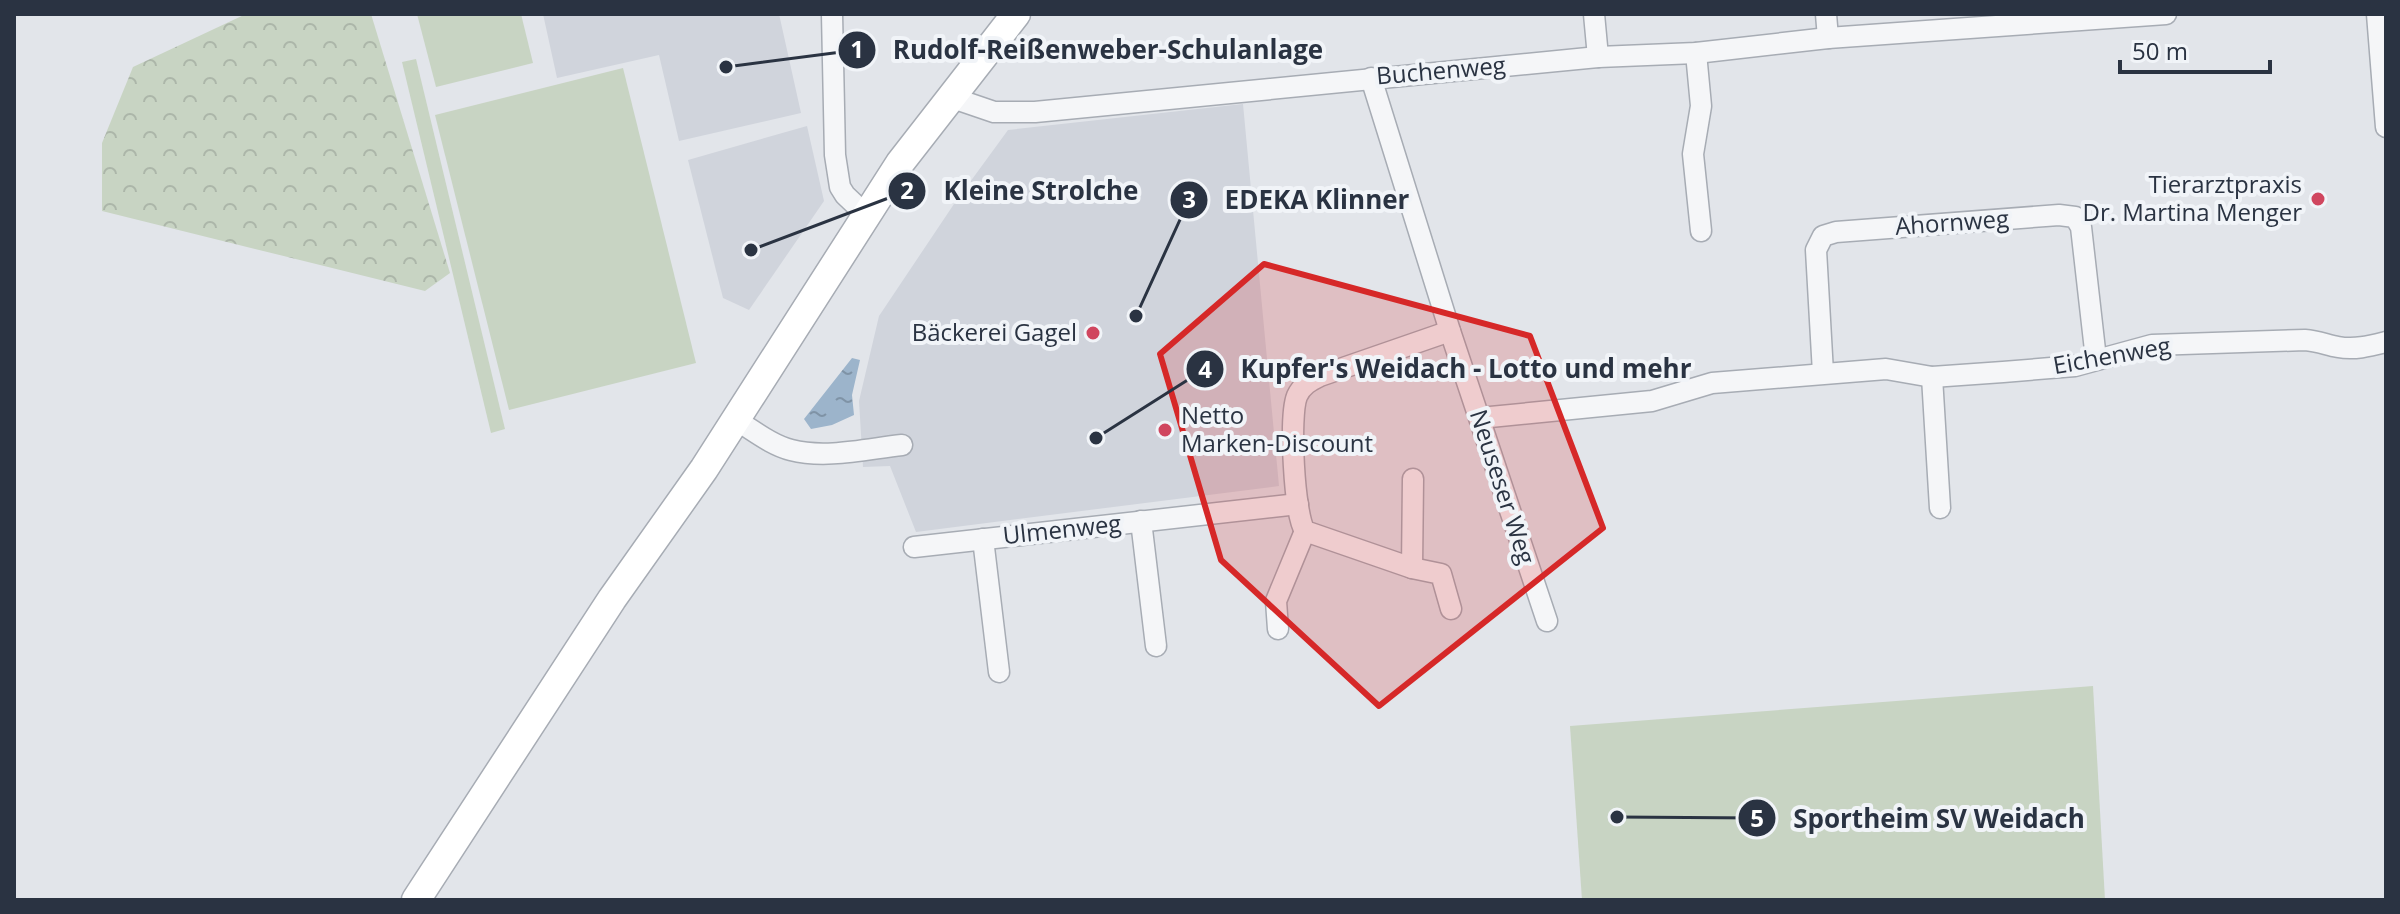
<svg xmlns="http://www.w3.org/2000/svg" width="2400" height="914" viewBox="0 0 2400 914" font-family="'Open Sans',sans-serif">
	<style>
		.built { fill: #d0d4dc }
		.green { fill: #c8d4c3 }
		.forest { fill: url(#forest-crowns) }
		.water { fill: url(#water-ripples) }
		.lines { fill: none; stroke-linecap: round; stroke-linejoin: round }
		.minor-casing { stroke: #a7acb4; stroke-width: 23 }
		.secondary-casing { stroke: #a7acb4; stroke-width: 31 }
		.minor { stroke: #f5f6f8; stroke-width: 20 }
		.secondary { stroke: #fff; stroke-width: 28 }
		.marked { fill: #d62828; fill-opacity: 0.2; stroke: #d62828; stroke-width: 6; stroke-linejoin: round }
		.poi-dot { fill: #d0465f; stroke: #f1f4f8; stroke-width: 3 }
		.labels { text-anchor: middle; stroke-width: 8; stroke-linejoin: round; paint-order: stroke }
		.street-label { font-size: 24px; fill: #2a3342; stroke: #f1f4f8 }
		.poi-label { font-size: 24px; fill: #2a3342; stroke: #f1f4f8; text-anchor: end }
		.leader { fill: none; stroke: #2a3342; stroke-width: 3 }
		.callout-dot { fill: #2a3342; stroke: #f1f4f8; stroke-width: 3 }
		.mark-label { font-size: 24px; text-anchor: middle; font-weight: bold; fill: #fff }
		.callout-label { font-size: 26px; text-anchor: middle; font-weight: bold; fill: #2a3342; stroke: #f1f4f8; stroke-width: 8; stroke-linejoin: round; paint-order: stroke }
	</style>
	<defs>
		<pattern id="forest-crowns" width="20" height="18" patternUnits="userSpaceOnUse" patternTransform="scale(2)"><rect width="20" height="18" fill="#c8d4c3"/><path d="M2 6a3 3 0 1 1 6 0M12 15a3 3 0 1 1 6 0" fill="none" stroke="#acb6a9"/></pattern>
		<pattern id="water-ripples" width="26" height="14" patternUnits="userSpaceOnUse" patternTransform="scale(2)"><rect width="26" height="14" fill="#9cb4cb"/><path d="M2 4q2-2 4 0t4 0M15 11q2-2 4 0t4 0" fill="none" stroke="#7f93a6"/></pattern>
	</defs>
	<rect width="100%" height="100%" fill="#e2e5ea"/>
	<!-- built -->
	<g class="built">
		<path d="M543,14H779L801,113L679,141L659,55L557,78Z"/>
		<path d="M1243,104L1279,486L916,532L890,466L863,467L859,401L879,316L954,204L1008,130Z"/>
		<path d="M807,126L824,201L749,310L723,298L688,160Z"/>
	</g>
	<!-- green -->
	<g class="green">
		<path d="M417,14H521L533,63L436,87Z"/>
		<path d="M416,59L505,429L491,433L402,62Z"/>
		<path d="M623,68L696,363L509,410L435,115Z"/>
		<path d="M2093,686L2105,900H1582L1570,726Z"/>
	</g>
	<!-- forest -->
	<path class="forest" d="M246,14H371L450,273L425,291L102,211V143L133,67Z"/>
	<!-- water -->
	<path class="water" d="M852,358L860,360L852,395L854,415L832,425L811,429L804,419Z"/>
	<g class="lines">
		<!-- minor casing -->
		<g class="minor-casing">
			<g id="minor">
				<path d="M832,14L835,155L840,187L845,195L866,215"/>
				<path d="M1594,14L1598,57"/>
				<path d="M1826,14L1828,38"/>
				<path d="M2377,14L2386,127"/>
				<path d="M1696,53L1701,106L1693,154L1701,231"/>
				<path d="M1371,78L1450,331L1547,621"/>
				<path d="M950,97L994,112H1035L1598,57L1696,53L1828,38L2166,14"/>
				<path d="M1450,331L1320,376C1310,381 1302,385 1297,396C1289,416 1294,515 1305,531L1412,568L1441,574L1451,609"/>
				<path d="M1823,373L1816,250L1823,236L1836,232L2059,215L2075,217L2081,227L2096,359"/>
				<path d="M1932,377L1940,508"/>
				<path d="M1480,418L1652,401L1712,383L1886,369L1932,377L2003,372L2075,366L2152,345L2305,340C2318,341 2327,345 2338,347C2355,350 2370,346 2386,342"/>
				<path d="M736,420C753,430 771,445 791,450C826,459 866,449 902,445"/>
				<path d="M1141,521L1156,646"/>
				<path d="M983,539L999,672"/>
				<path d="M914,547L1298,504"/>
				<path d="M1412,568L1413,479"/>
				<path d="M1278,629L1276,601L1305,531"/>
			</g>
		</g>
		<!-- secondary casing -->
		<g class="secondary-casing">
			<path id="secondary" d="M416,900L612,599L704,469L900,163L1016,14"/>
		</g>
		<!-- minor -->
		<use href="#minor" class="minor"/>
		<!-- secondary -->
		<use href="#secondary" class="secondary"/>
	</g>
	<!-- marked area -->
	<path class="marked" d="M1264,264L1530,336L1603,528L1379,706L1221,560L1160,354Z"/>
	<!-- markers -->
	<g class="poi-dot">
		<circle cx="2318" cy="199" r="8"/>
		<circle cx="1093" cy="333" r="8"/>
		<circle cx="1165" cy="430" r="8"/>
	</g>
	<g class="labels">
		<!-- street labels -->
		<g class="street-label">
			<text transform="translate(1441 71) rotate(-5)" y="8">Buchenweg</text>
			<text transform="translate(1952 223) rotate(-4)" y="8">Ahornweg</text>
			<text transform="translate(2112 356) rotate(-10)" y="8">Eichenweg</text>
			<text transform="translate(1502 487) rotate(72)" y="8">Neuseser Weg</text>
			<text transform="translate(1062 530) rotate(-6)" y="8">Ulmenweg</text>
		</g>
		<!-- poi labels -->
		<g class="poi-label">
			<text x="2302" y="193">Tierarztpraxis<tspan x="2302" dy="28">Dr. Martina Menger</tspan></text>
			<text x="1077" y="341">Bäckerei Gagel</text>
			<text x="1181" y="424" text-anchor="start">Netto<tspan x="1181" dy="28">Marken-Discount</tspan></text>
		</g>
	</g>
	<!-- callouts -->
	<path class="leader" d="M726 67L857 50M751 250L907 191M1136 316L1189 200M1096 438L1205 369M1617 817L1757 818"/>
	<g class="callout-dot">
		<circle cx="726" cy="67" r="8"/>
		<circle cx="751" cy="250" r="8"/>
		<circle cx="1136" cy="316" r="8"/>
		<circle cx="1096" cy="438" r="8"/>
		<circle cx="1617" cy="817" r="8"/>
		<circle cx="857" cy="50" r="20"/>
		<circle cx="907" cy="191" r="20"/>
		<circle cx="1189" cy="200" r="20"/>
		<circle cx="1205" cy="369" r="20"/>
		<circle cx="1757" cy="818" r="20"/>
	</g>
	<g class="mark-label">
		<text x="857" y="58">1</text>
		<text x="907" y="199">2</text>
		<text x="1189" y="208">3</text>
		<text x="1205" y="378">4</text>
		<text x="1757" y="827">5</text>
	</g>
	<g class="callout-label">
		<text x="1108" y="59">Rudolf-Reißenweber-Schulanlage</text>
		<text x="1041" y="200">Kleine Strolche</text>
		<text x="1317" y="209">EDEKA Klinner</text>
		<text x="1466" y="378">Kupfer's Weidach - Lotto und mehr</text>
		<text x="1939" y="828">Sportheim SV Weidach</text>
	</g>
	<!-- border -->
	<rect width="2400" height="914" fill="none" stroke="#2a3342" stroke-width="32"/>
	<!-- scale -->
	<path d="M2120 60v12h150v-12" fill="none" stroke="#2a3342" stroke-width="4"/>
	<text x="2132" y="60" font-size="24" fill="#2a3342" stroke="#f1f4f8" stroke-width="6" paint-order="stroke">50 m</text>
</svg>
